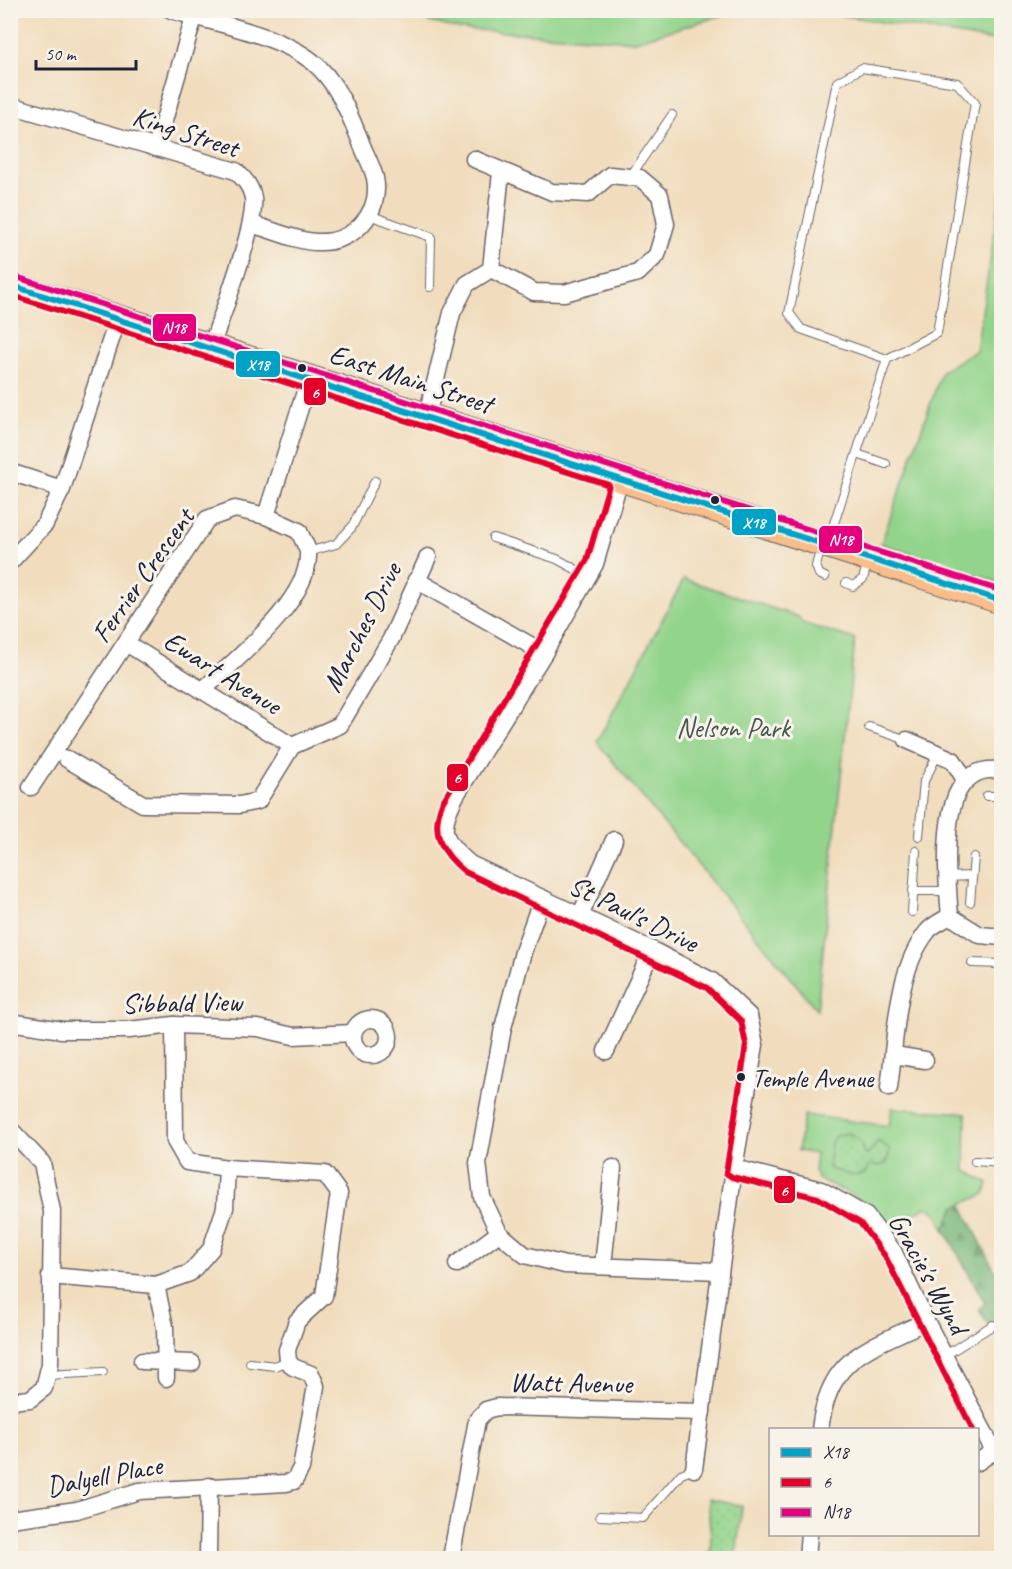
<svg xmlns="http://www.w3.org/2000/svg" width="1012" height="1569" viewBox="0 0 1012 1569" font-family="Caveat,sans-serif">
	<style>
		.grass { fill: #92d48b; stroke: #5a7b63; stroke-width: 1.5 }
		.forest { fill: url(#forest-firs); stroke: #4c6c59; stroke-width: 1.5 }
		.park { fill: url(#park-dots); stroke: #5a7b63; stroke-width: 1.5 }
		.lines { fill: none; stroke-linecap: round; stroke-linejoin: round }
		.service-casing { stroke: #6a6368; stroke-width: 10 }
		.minor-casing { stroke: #6a6368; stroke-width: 19 }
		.primary-casing { stroke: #6a6368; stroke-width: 28 }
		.service { stroke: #fff; stroke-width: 8 }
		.minor { stroke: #fff; stroke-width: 16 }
		.primary { stroke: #f8bd88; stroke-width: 26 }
		.bus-1-casing { stroke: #f7f3e8; stroke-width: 10 }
		.bus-2-casing { stroke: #f7f3e8; stroke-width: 10 }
		.bus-3-casing { stroke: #f7f3e8; stroke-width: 10 }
		.bus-1 { stroke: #02a2c7; stroke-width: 6 }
		.bus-2 { stroke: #e4002b; stroke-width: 6 }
		.bus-3 { stroke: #e5007d; stroke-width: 6 }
		.bus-dot { fill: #22223b; stroke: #f7f3e8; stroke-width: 2 }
		.labels { text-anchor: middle; stroke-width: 6; stroke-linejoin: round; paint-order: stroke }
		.bus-label { font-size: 26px; fill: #22223b; stroke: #f7f3e8; text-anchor: start }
		.street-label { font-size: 28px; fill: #22223b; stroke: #f7f3e8 }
		.park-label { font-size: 28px; fill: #445753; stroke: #f7f3e8 }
		.line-badge { stroke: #f7f3e8; stroke-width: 2 }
		.badge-label { font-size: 16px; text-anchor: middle; font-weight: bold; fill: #fff }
	</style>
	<defs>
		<pattern id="forest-firs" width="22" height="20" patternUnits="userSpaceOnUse" patternTransform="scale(1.5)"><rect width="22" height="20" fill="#75b677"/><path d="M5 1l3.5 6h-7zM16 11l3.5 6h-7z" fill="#609463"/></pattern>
		<pattern id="park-dots" width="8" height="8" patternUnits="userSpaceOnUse" patternTransform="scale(1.5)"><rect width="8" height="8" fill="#92d48b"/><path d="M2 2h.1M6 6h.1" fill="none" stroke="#7eb679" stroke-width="1.8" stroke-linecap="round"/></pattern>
	</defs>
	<rect width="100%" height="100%" fill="#f7f3e8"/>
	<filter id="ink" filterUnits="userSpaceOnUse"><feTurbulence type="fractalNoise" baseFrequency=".0167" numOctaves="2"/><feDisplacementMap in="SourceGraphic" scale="12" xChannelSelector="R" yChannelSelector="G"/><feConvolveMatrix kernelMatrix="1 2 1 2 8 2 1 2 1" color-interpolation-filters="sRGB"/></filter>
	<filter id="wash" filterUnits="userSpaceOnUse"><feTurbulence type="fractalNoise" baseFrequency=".008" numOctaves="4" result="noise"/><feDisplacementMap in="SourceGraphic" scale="24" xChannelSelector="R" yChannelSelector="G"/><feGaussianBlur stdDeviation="1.35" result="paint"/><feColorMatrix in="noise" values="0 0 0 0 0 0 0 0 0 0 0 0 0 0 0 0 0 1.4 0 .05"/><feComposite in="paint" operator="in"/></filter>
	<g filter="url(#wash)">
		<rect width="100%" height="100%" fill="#f1ddbd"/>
		<!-- grass -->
		<g class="grass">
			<path d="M430,10L737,11L635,41L460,29L429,22Z"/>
			<path d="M817,11H978L1001,18V42Z"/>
			<path d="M1001,190L1002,583H1001L881,544L942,371L976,351Z"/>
			<path d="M684,579L799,617L802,623L855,639L817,1010L597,742Z"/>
			<path d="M892,1108L966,1113L965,1170L988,1183L985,1194L955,1207L944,1229L937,1214L927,1207L886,1227L870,1208L851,1194L818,1179L814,1171L816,1154L798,1151L804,1115L889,1126Z"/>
		</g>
		<!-- forest -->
		<path class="forest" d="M962,1205L1001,1283V1316L988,1324L979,1310L985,1303L944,1229L955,1207Z"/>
		<!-- park -->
		<g class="park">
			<path d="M848,1133C858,1138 862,1143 864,1154H869L878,1141L890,1149L887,1163L880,1166L871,1164L864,1174L852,1176L828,1168L831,1143L835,1136Z"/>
			<path d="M707,1499L742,1506L737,1548L732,1558H710L711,1537Z"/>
		</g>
	</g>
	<g filter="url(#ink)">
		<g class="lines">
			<!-- service casing -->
			<g class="service-casing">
				<g id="service">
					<path d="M630,177L672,115"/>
					<path d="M369,215L431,237L430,287"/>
					<path d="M857,454L886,464"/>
					<path d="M493,538L557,559L588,576"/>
					<path d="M828,542L887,359L937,333L975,103L957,83L862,68L837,82L789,313L801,329L887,359"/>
					<path d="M821,547L816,566L819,574L825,577"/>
					<path d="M308,552L336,544L352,527L375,481"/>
					<path d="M846,583L853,586L863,579L868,561"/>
					<path d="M869,727L907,740"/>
					<path d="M987,796H1002"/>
					<path d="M919,836L924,781L938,754"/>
					<path d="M946,877L971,876"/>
					<path d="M913,891H947"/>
					<path d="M970,902L974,857"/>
					<path d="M912,912L916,851"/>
					<path d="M972,963L1002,964"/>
					<path d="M975,1161L1002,1163"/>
					<path d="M944,1356L993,1325L1002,1328"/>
					<path d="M250,1363L275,1366L288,1361"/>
					<path d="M47,1375L103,1372"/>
					<path d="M600,1516L643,1518L681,1474L694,1469"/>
				</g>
			</g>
			<!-- minor casing -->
			<g class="minor-casing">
				<g id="minor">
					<path d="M171,10C214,23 278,34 313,62C337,82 348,111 360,140C364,152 372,165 375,178C382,214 352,244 317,242C298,242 270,229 251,224"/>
					<path d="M10,105L236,171C244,179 251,186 253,198C257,224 221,317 211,347"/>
					<path d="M156,148L194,17"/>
					<path d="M474,159L552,192L588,194L610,175L640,178L660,195L666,224L657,255L638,273L564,293L534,292L491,269"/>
					<path d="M427,416L452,313L467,284L491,269L501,172"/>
					<path d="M10,472L62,489"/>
					<path d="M620,479L595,564L544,653L456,795C438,829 441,840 470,864L652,950L712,981L749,1016L755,1045L734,1168L694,1469"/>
					<path d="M266,516L309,379"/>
					<path d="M10,562L45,524L62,489L118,318"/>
					<path d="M416,580L544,653"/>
					<path d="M126,643L292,746"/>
					<path d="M907,740L953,760L965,780"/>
					<path d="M67,759L143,804L240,805L258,801L292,746L340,725L391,639L428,557"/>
					<path d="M1002,770C988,769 977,770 967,780C940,803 947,883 950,916L980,935L1002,937"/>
					<path d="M31,787L207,519L235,509L266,516L299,531C301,537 307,546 308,552C311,601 234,660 202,691"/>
					<path d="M542,898L523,952L503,1028L478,1163L482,1197L499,1233L525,1255L565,1265L720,1271"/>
					<path d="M580,916L614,840"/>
					<circle cx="371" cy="1037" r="18"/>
					<path d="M10,1022L62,1030H129L174,1025L258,1028L293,1036L353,1033"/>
					<path d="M606,1051L652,950"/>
					<path d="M894,1055L925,1060"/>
					<path d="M889,1088C896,1038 895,973 927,932C932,925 942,921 950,916"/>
					<path d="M10,1129L42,1163L52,1211L50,1364L44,1388L30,1399L10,1401"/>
					<path d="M734,1168L821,1190L866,1216L893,1251L926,1321L994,1451L1002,1458"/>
					<path d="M457,1264L499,1233"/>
					<path d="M603,1266L613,1168"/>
					<path d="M50,1276L156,1285L190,1273L211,1249L225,1208L227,1168"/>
					<path d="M156,1285L165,1327L166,1378"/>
					<path d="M142,1361L192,1363"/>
					<path d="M820,1430C828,1356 867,1350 926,1321"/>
					<path d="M978,1462L994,1451"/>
					<path d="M10,1519L77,1510L139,1491L286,1483L294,1481L301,1468L316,1386L311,1374L293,1367L288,1361L287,1350L297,1321L324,1296L339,1193L325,1174L227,1168L187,1162L175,1141L174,1025"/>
					<path d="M208,1558L209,1486"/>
					<path d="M451,1558L477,1420L486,1410L497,1407L702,1412"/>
					<path d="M807,1558L809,1534"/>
				</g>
			</g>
			<!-- primary casing -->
			<g class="primary-casing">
				<path id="primary" d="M10,285L211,347L1002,601"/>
			</g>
			<!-- service -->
			<use href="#service" class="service"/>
			<!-- minor -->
			<use href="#minor" class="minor"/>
			<!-- primary -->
			<use href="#primary" class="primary"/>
			<!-- bus-1 casing -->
			<g class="bus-1-casing">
				<path id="bus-1" d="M10,285L1002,601"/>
			</g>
			<!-- bus-2 casing -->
			<g class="bus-2-casing">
				<path id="bus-2" d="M10,295L609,485L587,560L442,803C430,833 441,852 465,872L707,988L741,1021L746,1045L726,1173L732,1177L818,1198L860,1223L885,1256L973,1430"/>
			</g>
			<!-- bus-3 casing -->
			<g class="bus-3-casing">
				<path id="bus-3" d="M13,276L1002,591"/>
			</g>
			<!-- bus-1 -->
			<use href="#bus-1" class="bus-1"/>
			<!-- bus-2 -->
			<use href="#bus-2" class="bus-2"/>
			<!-- bus-3 -->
			<use href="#bus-3" class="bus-3"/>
		</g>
	</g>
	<!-- markers -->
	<g class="bus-dot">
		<circle cx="302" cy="368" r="5"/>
		<circle cx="715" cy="500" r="5"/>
		<circle cx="741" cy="1077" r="5"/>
	</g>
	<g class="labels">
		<!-- bus labels -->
		<g class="bus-label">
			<text x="752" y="1087">Temple Avenue</text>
		</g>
		<!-- street labels -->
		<g class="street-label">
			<text transform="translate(186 131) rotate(18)" y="10">King Street</text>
			<text transform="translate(411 378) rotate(18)" y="10">East Main Street</text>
			<text transform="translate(142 575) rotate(-55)" y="10">Ferrier Crescent</text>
			<text transform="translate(361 627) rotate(-63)" y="10">Marches Drive</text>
			<text transform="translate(223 672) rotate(32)" y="10">Ewart Avenue</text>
			<text transform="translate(634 913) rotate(26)" y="10">St Paul's Drive</text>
			<text transform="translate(182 1002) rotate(-1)" y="10">Sibbald View</text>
			<text transform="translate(929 1273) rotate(61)" y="10">Gracie's Wynd</text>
			<text transform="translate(571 1382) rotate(1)" y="10">Watt Avenue</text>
			<text transform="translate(104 1475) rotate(-11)" y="10">Dalyell Place</text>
		</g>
		<!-- park labels -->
		<g class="park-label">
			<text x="733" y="737">Nelson Park</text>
		</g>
	</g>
	<g class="line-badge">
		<rect x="152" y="313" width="45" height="29" rx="6" fill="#e5007d"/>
		<rect x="235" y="350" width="46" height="28" rx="6" fill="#02a2c7"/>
		<rect x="303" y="377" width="24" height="29" rx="6" fill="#e4002b"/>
		<rect x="731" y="508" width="46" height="28" rx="6" fill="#02a2c7"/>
		<rect x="818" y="525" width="45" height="29" rx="6" fill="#e5007d"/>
		<rect x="446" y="763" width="23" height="29" rx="6" fill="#e4002b"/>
		<rect x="773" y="1175" width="23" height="29" rx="6" fill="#e4002b"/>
	</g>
	<g class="badge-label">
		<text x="174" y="333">N18</text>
		<text x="258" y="370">X18</text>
		<text x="315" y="398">6</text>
		<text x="754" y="528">X18</text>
		<text x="841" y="545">N18</text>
		<text x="457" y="783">6</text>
		<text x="784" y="1196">6</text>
	</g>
	<!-- margin -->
	<rect width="1012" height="1569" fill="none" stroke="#f7f3e8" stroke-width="36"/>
	<!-- legend -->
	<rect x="769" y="1428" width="210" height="108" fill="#f7f3e8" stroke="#a29fa3" stroke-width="1.5"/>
	<rect x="781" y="1448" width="30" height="9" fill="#02a2c7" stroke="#a29fa3" stroke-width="1.5"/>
	<text x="823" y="1458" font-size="18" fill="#22223b">X18</text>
	<rect x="781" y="1478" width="30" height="9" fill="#e4002b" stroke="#a29fa3" stroke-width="1.5"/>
	<text x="823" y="1488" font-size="18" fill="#22223b">6</text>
	<rect x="781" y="1508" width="30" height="9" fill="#e5007d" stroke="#a29fa3" stroke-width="1.5"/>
	<text x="823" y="1518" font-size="18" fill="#22223b">N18</text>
	<!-- scale -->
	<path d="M36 60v9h100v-9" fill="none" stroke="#22223b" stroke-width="3"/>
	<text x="45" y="60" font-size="18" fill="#22223b" stroke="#f7f3e8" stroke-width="4.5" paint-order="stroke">50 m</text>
</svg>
